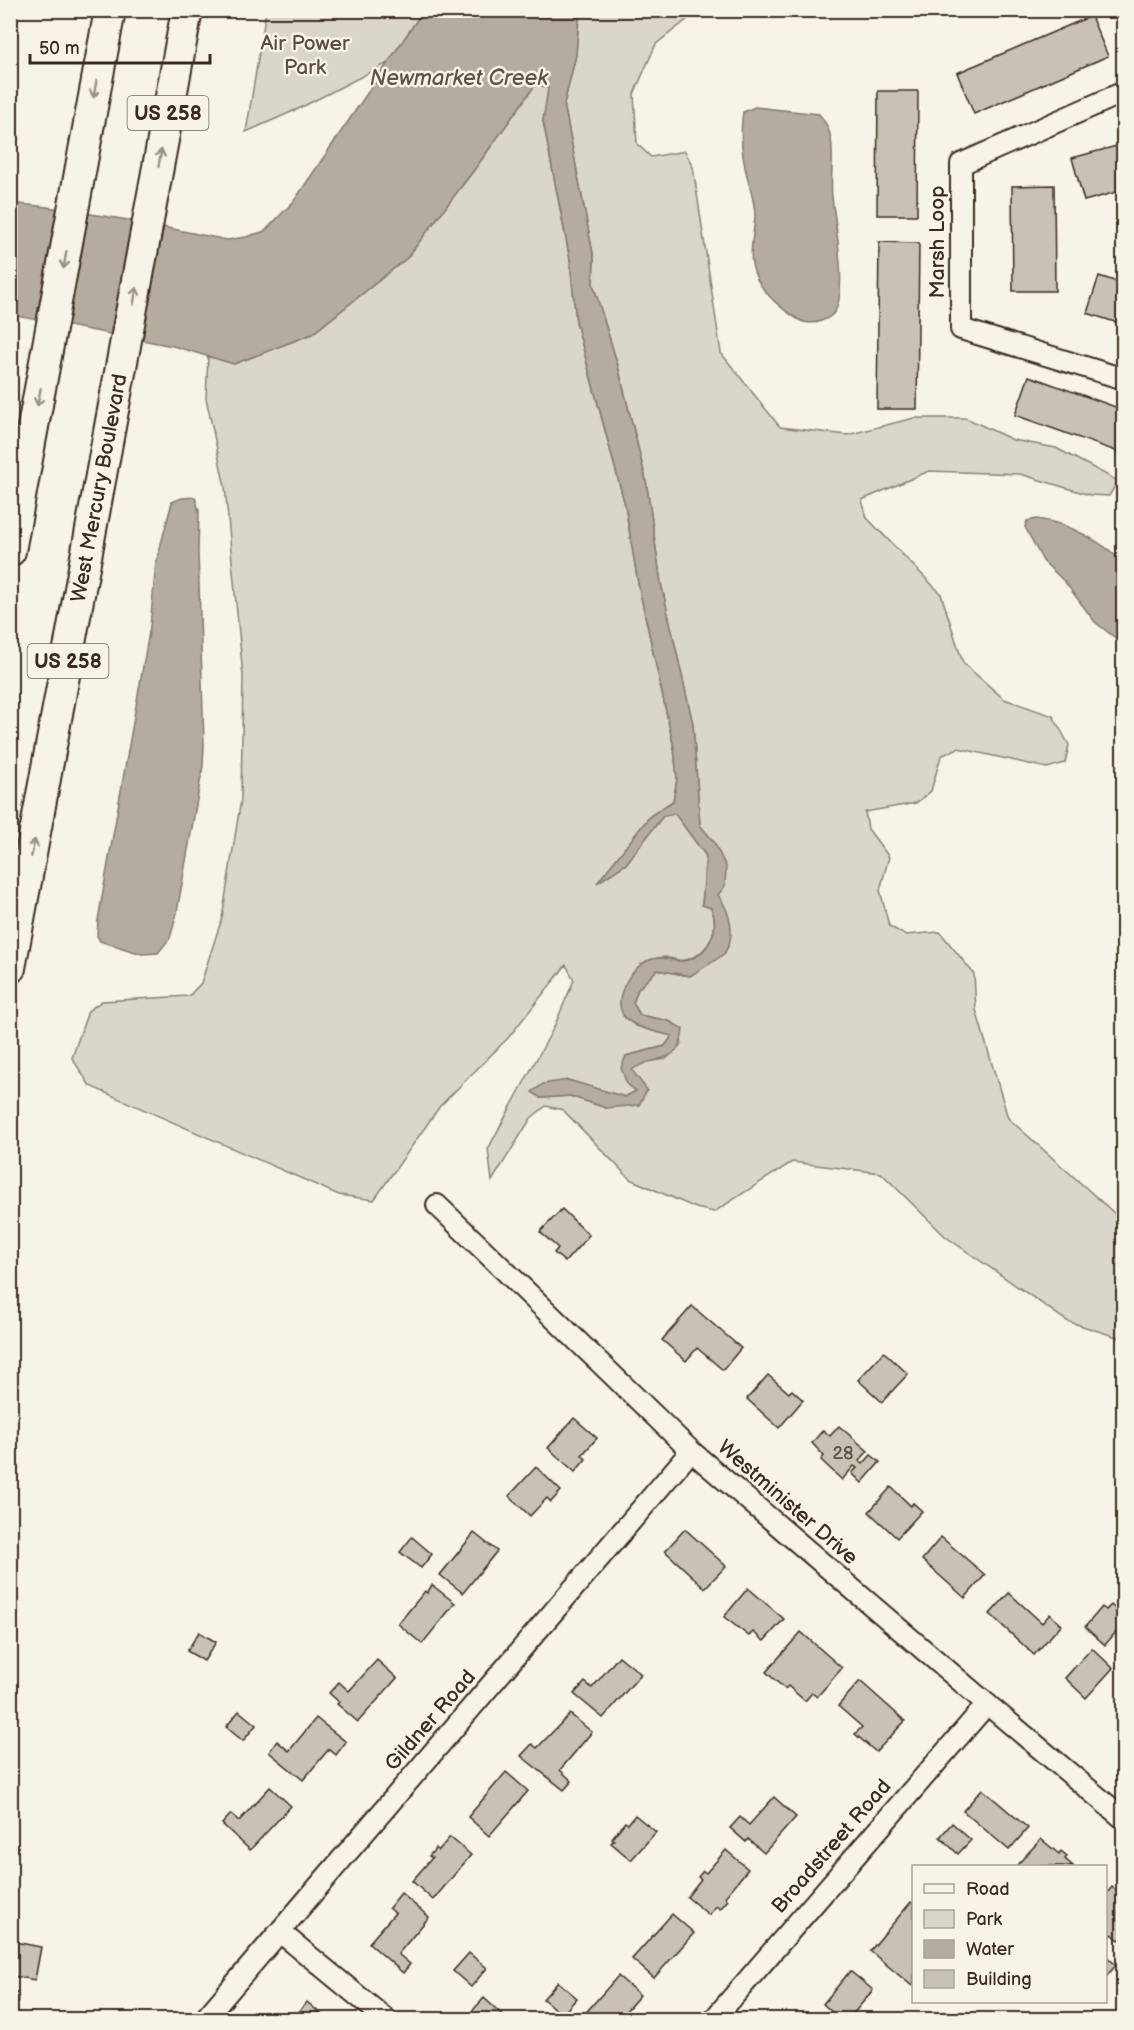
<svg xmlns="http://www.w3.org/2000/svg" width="1134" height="2030" viewBox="0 0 1134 2030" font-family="'Balsamiq Sans',sans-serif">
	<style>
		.green { fill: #dbd6cb; stroke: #8b8074; stroke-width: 1.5 }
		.water { fill: #b4aca0; stroke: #84786c; stroke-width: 1.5 }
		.building { fill: #c8c1b6; stroke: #3b2a1e; stroke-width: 1.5 }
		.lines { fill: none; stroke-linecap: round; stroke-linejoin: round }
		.street-casing { stroke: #3b2a1e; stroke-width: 24 }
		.primary-casing { stroke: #3b2a1e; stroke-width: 34 }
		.street { stroke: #f7f3e8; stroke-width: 20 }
		.primary { stroke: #f7f3e8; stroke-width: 30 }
		.oneway { stroke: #998e83 }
		.labels { text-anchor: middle; stroke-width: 5; stroke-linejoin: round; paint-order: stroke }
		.number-label { font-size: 18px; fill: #5e5044 }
		.shield { fill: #f7f3e8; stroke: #73665b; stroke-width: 1.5 }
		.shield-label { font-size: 20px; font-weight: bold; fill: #3b2a1e }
		.park-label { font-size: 21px; fill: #5b4c41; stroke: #f7f3e8 }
		.street-label { font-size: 21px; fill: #3b2a1e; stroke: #f7f3e8 }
		.water-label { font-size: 22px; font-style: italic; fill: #5f5145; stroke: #f7f3e8 }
	</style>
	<rect width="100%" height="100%" fill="#f7f3e8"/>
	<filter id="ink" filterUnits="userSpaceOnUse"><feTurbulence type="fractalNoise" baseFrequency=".0167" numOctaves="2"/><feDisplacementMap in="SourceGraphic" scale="12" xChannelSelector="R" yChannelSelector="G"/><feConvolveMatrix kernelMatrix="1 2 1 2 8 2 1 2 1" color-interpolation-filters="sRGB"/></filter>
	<g filter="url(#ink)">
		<!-- green -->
		<g class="green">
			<path d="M266,11V10L423,11L388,63L300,108L246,132Z"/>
			<path d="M583,11H698L656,44L634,94L637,144L651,157L685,151L693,167L721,353L780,427L847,435L914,418H966L1013,440L1056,448L1118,481L1109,496L1090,495L1020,474L929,471L862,500L867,518L941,594L963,663L1004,699L1053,716L1069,745L1065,763L1047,768L958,748L941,756L931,791L916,803L865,812L868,829L889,857L880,890L889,926L905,935L940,932L974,974L976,1010L1008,1118L1123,1221V1339L1067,1321L946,1237L881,1173L792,1162L714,1212L696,1208L630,1179L563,1110L546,1106L531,1118L492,1181L488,1149L554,1027L574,980L566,965L508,1038L440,1106L374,1200L339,1195L90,1086L72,1058L88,1011L102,1001L189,996L201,983L222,918L241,799L243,676L225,487L206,398L208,356L234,364L312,334L407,258L477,166L536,83L549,88L543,121L570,260L576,322L625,505L638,583L674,748L677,779L673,801L650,816L599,881L626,864L663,816L675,814L706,856L702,905L711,908C721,929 708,955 684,960C678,961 671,958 665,957C659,957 652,960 646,961L623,1016L636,1026L672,1036L665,1046L626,1056L636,1091L625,1097L568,1080L541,1098L570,1096L606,1108L647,1090L631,1070L641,1063L666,1059L682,1043L669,1021L640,1015L633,1003L638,989L657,970L690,976L725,953L718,895L714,842L700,826L693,724L661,583L646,480L618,366L593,284L594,259L564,104L576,55L579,17Z"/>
		</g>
		<!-- water -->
		<g class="water">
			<path d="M423,11H583L579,17L576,55L564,104L594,259L593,284L618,366L646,480L661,583L693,724L700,825L714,842L726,867L725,886L718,895C729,910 737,934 725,952C721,959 698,970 690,976L657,970L638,989L633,1003L640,1015L669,1021L683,1029C680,1068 654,1053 632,1070L647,1090L639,1105L606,1108L570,1096L541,1098L532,1092L543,1084L568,1080L625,1097L636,1091L627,1084L621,1068L626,1056L665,1046L672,1036C643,1028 606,1024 625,984C629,976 638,965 647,961C662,954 670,962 683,961C708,957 721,929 711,908L702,905L706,856L675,814L663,816L626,864L597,883L650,816L673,801L677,779L674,748L638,583L625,505L576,322L570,259L543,121L548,88L536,84L477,166L407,258L312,334L234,364L173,346L11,315V203L47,207L128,220L227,240L246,237L265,231L294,201Z"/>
			<path d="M755,107L819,114C840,137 829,168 832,197C835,222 849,296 833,314C830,317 824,320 821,321C815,324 804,323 799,320C784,311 765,295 757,279C746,257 754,238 755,216C755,203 751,192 748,180C742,157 739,136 743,112Z"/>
			<path d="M195,497L199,511L198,552L204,745L203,766L176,917L170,938L158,953L142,954L100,941L97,936L98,920L150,627L156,563L172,502L182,498Z"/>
			<path d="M1037,519C1046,521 1057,522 1065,526C1083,533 1117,550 1124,568L1123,644L1095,622L1065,582L1043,561L1025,527L1027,521Z"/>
		</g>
		<!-- building -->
		<g class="building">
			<path d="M1091,16L1108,56L974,114L957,73Z"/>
			<path d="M878,91H918L917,215H877Z"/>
			<path d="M1124,144V190L1084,201L1072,158Z"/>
			<path d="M1054,185L1055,291H1013L1012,186Z"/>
			<path d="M879,242L919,243L917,409H877Z"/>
			<path d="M1099,276L1124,284V325L1087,313Z"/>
			<path d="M1029,376L1124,410V454L1015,415Z"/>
			<path d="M562,1209L589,1235L565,1262L554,1253L558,1248L540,1232Z"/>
			<path d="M692,1306L741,1348L723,1370L697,1348L686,1361L662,1340Z"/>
			<path d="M884,1352L908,1374L882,1402L858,1380Z"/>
			<path d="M768,1375L789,1393L792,1390L803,1400L779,1428L747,1399Z"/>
			<path d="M574,1418L597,1438L582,1455L586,1459L575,1472L548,1448Z"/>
			<path d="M839,1426L868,1451L859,1461L863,1464L871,1455L880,1462L862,1483L852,1473L857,1468L854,1466L842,1480L821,1460L824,1456L812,1443L823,1430L830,1436Z"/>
			<path d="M536,1467L561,1491L551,1502L547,1498L530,1516L509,1496Z"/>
			<path d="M891,1487L911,1506L913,1503L922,1511L897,1538L869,1512Z"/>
			<path d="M685,1529L726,1566L705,1588L665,1551Z"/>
			<path d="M474,1533L497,1551L463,1593L440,1575Z"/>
			<path d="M412,1537L432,1554L421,1568L400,1552Z"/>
			<path d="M941,1537L985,1575L965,1598L922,1560Z"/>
			<path d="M432,1585L455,1603L422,1644L398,1624L425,1591L427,1593Z"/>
			<path d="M748,1588L784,1619L764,1641L753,1632L749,1636L724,1617Z"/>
			<path d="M1009,1593L1042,1623L1050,1614L1061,1625L1034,1655L990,1614Z"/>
			<path d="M1111,1605L1121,1614L1116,1620L1122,1625L1105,1645L1085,1627L1102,1607L1106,1610Z"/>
			<path d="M199,1632L216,1642L204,1661L187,1651Z"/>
			<path d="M801,1632L842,1668L817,1697L812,1693L805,1701L788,1686L785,1689L766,1672Z"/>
			<path d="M1092,1648L1113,1668L1086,1698L1065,1678Z"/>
			<path d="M619,1656L641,1674L603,1718L574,1694L585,1682L592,1688Z"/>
			<path d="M377,1660L397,1678L358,1722L337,1704L339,1702L329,1693L339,1682L349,1691Z"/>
			<path d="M860,1681L905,1721L876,1752L855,1734L862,1727L838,1706Z"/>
			<path d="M239,1711L256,1725L243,1741L226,1727Z"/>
			<path d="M570,1714L592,1732L560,1770L572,1781L564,1790L521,1756L532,1744L537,1748Z"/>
			<path d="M1124,1714V1730L1116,1723Z"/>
			<path d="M316,1718L346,1742L336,1755L329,1749L303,1780L269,1752L277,1741L289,1751Z"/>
			<path d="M506,1772L528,1791L489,1836L468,1817Z"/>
			<path d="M270,1787L291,1806L250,1850L222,1824L231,1814L239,1821Z"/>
			<path d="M982,1789L1028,1828L1009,1850L963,1811Z"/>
			<path d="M774,1797L796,1817L764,1853L748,1839L746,1842L730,1828L740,1817L749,1825Z"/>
			<path d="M635,1815L656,1832L631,1860L611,1843L614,1840L612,1838L625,1822L628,1824Z"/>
			<path d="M952,1823L971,1840L958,1854L940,1837Z"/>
			<path d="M450,1837L471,1855L433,1900L412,1881L432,1858L429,1856L436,1848L438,1851Z"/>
			<path d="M1041,1839L1059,1854L1061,1851L1067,1856L1065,1859L1073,1866H1016Z"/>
			<path d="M726,1850L748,1869L725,1897L728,1900L720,1909L716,1906L709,1915L687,1897L701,1879L698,1877L703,1871L706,1873Z"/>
			<path d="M1112,1887L1124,1897V1935L1119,1940L1112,1934L1106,1942V1894Z"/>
			<path d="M401,1893L429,1917L398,1954L410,1964L403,1973L369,1943L395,1913L389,1908Z"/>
			<path d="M911,1902L914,1904V1984L912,1986L870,1951Z"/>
			<path d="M672,1914L694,1933L654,1978L632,1959Z"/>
			<path d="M10,1941L41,1947L35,1980L13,1976L11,1989L17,1992L10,2005Z"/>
			<path d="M469,1953L487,1968L471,1987L453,1971Z"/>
			<path d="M1106,1956L1116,1965L1106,1977Z"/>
			<path d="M850,1971L873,1990L848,2020H841L823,2004Z"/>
			<path d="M618,1976L640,1995L626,2011L628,2013L622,2020H586L582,2017Z"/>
			<path d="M558,1982L577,1998L562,2015L543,1999Z"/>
			<path d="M484,1998L506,2018L504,2020H464Z"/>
			<path d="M307,2002L328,2020H292Z"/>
		</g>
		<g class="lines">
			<!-- street casing -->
			<g class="street-casing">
				<g id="street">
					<path d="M1124,92L961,164V329L1124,379"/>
					<path d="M437,1205L691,1451L987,1704L1124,1819"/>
					<path d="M280,1932L387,2020"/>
					<path d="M204,2020L691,1451"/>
					<path d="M713,2020L987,1704"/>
				</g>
			</g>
			<!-- primary casing -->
			<g class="primary-casing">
				<g id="primary">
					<path d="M10,551L110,10"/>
					<path id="s1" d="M10,968L187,10"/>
				</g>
			</g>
			<!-- street -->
			<use href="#street" class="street"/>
			<!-- primary -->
			<use href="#primary" class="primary"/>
		</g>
		<!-- one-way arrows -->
		<defs><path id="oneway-shaft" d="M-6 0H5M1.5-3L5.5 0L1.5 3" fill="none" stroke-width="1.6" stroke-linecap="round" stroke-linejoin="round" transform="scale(1.5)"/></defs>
		<g class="oneway">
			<use href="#oneway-shaft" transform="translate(95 89) rotate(100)"/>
			<use href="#oneway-shaft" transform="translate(160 158) rotate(-80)"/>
			<use href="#oneway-shaft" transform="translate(65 260) rotate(100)"/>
			<use href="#oneway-shaft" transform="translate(135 296) rotate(-80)"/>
			<use href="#oneway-shaft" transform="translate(39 397) rotate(101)"/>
			<use href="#oneway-shaft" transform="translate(33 848) rotate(-79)"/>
		</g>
	</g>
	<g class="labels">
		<!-- number labels -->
		<g class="number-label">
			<text x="843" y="1459">28</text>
		</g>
		<!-- shield labels -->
		<g class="shield">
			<rect x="127.5" y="96" width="81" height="34" rx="4.5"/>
			<rect x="27.5" y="644" width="81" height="34" rx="4.5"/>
		</g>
		<g class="shield-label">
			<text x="168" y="120">US 258</text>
			<text x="68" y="668">US 258</text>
		</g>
		<!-- park labels -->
		<g class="park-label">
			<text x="305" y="50">Air Power<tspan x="305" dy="24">Park</tspan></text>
		</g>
		<!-- street labels -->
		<g class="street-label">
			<text transform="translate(937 242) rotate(-90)" y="7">Marsh Loop</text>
			<text dy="7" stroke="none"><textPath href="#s1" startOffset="488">West Mercury Boulevard</textPath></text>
			<text transform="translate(788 1502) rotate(41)" y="7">Westminister Drive</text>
			<text transform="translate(430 1720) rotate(-49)" y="7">Gildner Road</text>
			<text transform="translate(831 1846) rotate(-49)" y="7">Broadstreet Road</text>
		</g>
		<!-- water labels -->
		<g class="water-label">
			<text x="459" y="85">Newmarket Creek</text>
		</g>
	</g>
	<!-- margin -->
	<rect width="1134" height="2030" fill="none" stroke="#f7f3e8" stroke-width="36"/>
	<rect x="18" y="18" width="1098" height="1994" fill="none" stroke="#3b2a1e" stroke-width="2" filter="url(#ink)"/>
	<!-- legend -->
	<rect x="912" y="1865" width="195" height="138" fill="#f7f3e8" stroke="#aca397" stroke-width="1.5"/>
	<rect x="924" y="1884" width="30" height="9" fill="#f7f3e8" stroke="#aca397" stroke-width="1.5"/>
	<text x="966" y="1895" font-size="18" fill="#3b2a1e">Road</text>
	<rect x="924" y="1910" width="30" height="18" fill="#dbd6cb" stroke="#aca397" stroke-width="1.5"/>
	<text x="966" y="1925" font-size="18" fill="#3b2a1e">Park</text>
	<rect x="924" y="1940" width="30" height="18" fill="#b4aca0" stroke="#aca397" stroke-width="1.5"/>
	<text x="966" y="1955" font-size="18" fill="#3b2a1e">Water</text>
	<rect x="924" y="1970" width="30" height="18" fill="#c8c1b6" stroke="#aca397" stroke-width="1.5"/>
	<text x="966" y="1985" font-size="18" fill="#3b2a1e">Building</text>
	<!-- scale -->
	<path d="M30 54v9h180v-9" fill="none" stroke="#3b2a1e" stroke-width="3"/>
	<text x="39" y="54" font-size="18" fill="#3b2a1e" stroke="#f7f3e8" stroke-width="4.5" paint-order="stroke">50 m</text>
</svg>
